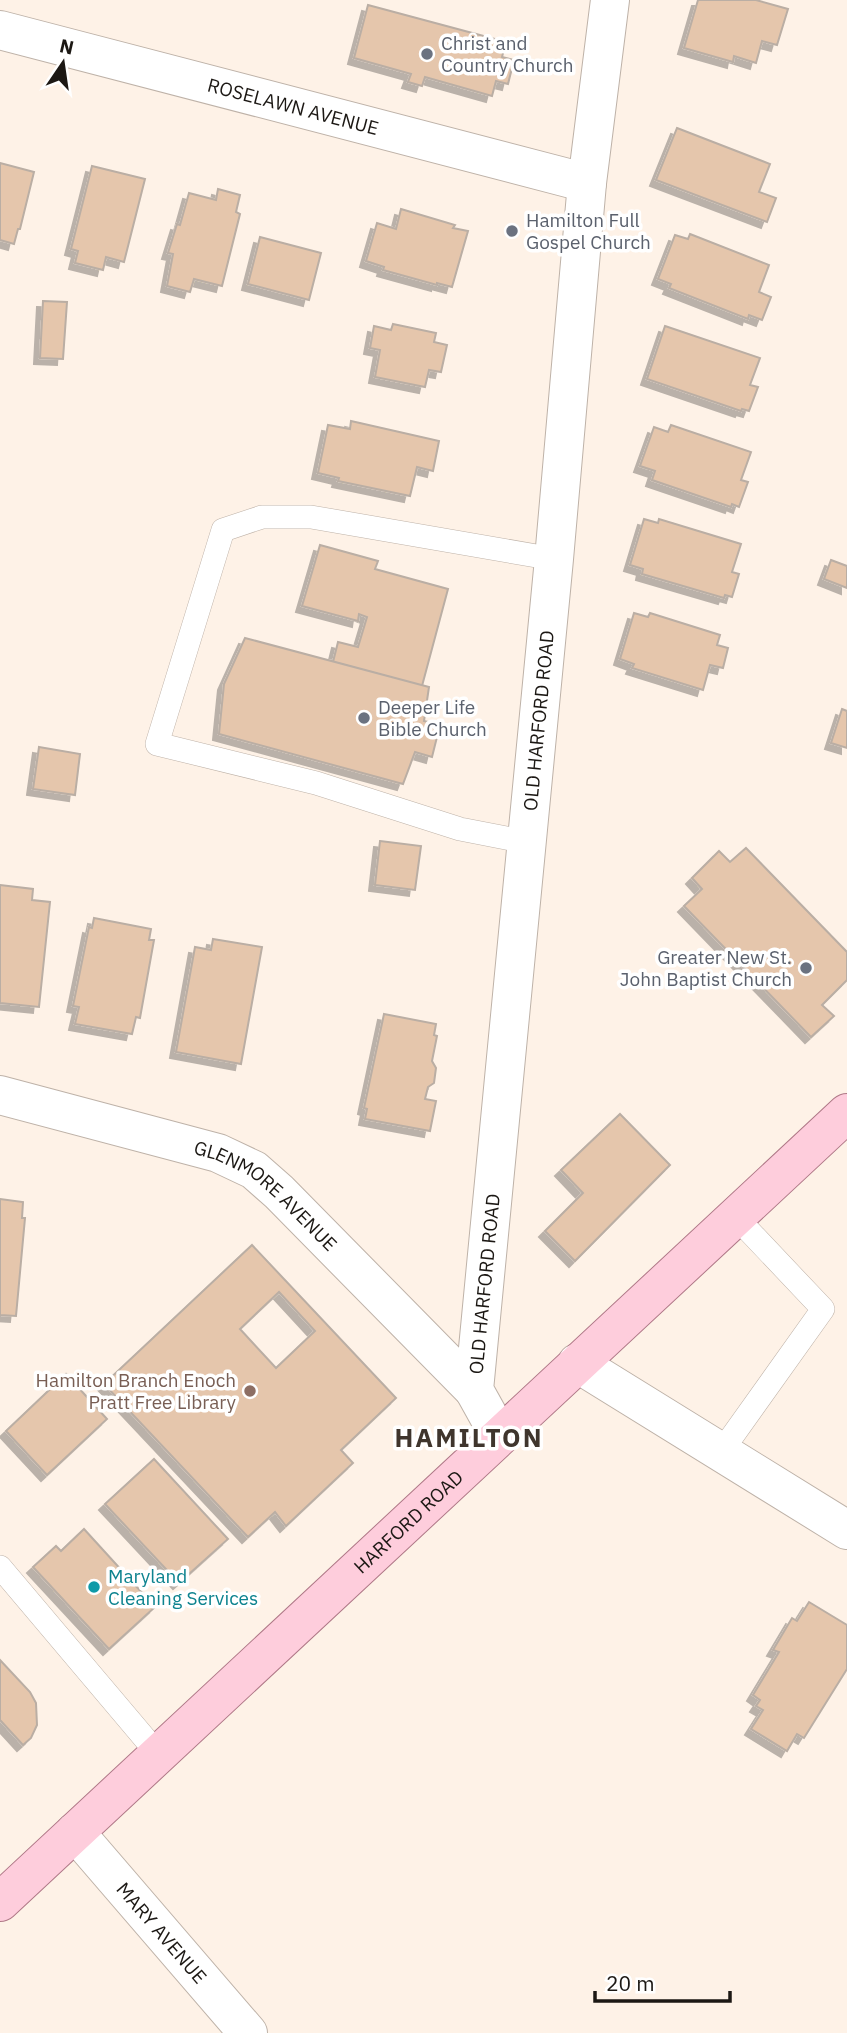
<svg xmlns="http://www.w3.org/2000/svg" width="847" height="2033" viewBox="0 0 847 2033" font-family="'IBM Plex Sans',sans-serif">
	<style>
		.building { fill: #e5c6ac; stroke: #baaea4; stroke-width: 2; fill-rule: evenodd; filter: url(#shadow) }
		.lines { fill: none; stroke-linecap: round; stroke-linejoin: round }
		.service-casing { stroke: #beb2a8; stroke-width: 24 }
		.minor-casing { stroke: #beb2a8; stroke-width: 40 }
		.tertiary-casing { stroke: #beb2a8; stroke-width: 40 }
		.primary-casing { stroke: #af7887; stroke-width: 40 }
		.service { stroke: #fff; stroke-width: 23 }
		.minor { stroke: #fff; stroke-width: 38 }
		.tertiary { stroke: #fff; stroke-width: 38 }
		.primary { stroke: #fecddc; stroke-width: 38 }
		.worship-dot { fill: #6b7280; stroke: #fff; stroke-width: 2.5 }
		.education-dot { fill: #8d6e63; stroke: #fff; stroke-width: 2.5 }
		.culture-dot { fill: #0f9aa8; stroke: #fff; stroke-width: 2.5 }
		.labels { text-anchor: middle; stroke-width: 7; stroke-linejoin: round; paint-order: stroke }
		.worship-label { font-size: 19px; fill: #5b616d; stroke: #fff; text-anchor: start }
		.street-label { font-size: 19px; fill: #1c1814; stroke: #fff }
		.education-label { font-size: 19px; fill: #785e54; stroke: #fff; text-anchor: end }
		.culture-label { font-size: 19px; fill: #0d838f; stroke: #fff; text-anchor: start }
		.district-label { font-size: 26px; font-weight: bold; letter-spacing: 2px; fill: #3f352d; stroke: #fff }
	</style>
	<defs>
		<filter id="shadow"><feDropShadow dx="-6" dy="6" stdDeviation="0" flood-color="#0004"/></filter>
	</defs>
	<rect width="100%" height="100%" fill="#fef2e7"/>
	<!-- building -->
	<g class="building">
		<path d="M698,0H756L788,9L777,45L762,41L756,63L734,56L733,62L684,48Z"/>
		<path d="M368,5L506,42L502,57L514,60L508,84L496,81L492,96L425,77L422,86L408,82L411,74L354,58Z"/>
		<path d="M677,128L770,164L759,192L776,198L767,222L656,180Z"/>
		<path d="M0,163L34,172L20,229H18L14,244L0,240Z"/>
		<path d="M92,166L145,179L124,262L106,257L103,270L75,263L78,251L71,249Z"/>
		<path d="M218,189L240,195L236,212L240,214L222,286L194,279L190,292L167,286L173,254L168,253L177,224L180,225L189,193L216,200Z"/>
		<path d="M401,209L455,225L453,228L468,231L452,287L437,283V285L383,270L384,267L366,261L377,223L396,229Z"/>
		<path d="M690,234L769,265L759,292L771,297L762,320L749,315L748,319L669,288L671,284L658,279L675,235L688,239Z"/>
		<path d="M260,237L321,253L309,300L248,284Z"/>
		<path d="M43,301L67,302L63,359L40,358Z"/>
		<path d="M393,324L436,333L434,342L447,345L441,372L429,370L425,387L375,377L380,350L370,348L374,326L391,330Z"/>
		<path d="M665,326L760,358L750,385L758,387L749,411L742,409L741,411L647,379Z"/>
		<path d="M351,421L439,441L433,471L417,467L410,496L338,481L339,478L318,473L328,425L350,429Z"/>
		<path d="M671,425L751,452L741,480L748,482L739,507L732,504L731,507L652,480L655,471L640,466L654,427L668,432Z"/>
		<path d="M644,519L658,523L659,519L741,544L732,572L739,574L732,597L725,595L724,598L642,574L643,569L630,565Z"/>
		<path d="M320,545L378,561L375,569L448,589L422,686L333,662L338,642L358,647L367,617L359,614L358,621L302,606Z"/>
		<path d="M831,560L847,566V588L824,579Z"/>
		<path d="M634,613L648,617L650,613L720,635L717,645L728,648L723,668L710,665L703,690L632,668L634,664L620,659Z"/>
		<path d="M245,638L429,687L424,721L440,725L432,757L415,752L403,784L219,734L224,684Z"/>
		<path d="M842,709L847,711V748L831,743Z"/>
		<path d="M39,747L80,754L75,795L33,789Z"/>
		<path d="M380,841L421,846L415,890L375,885Z"/>
		<path d="M746,848L847,952V980L822,1005L834,1016L811,1037L684,906L702,889L692,878L719,851L730,862Z"/>
		<path d="M0,885L33,889L32,900L50,902L39,1007L0,1003Z"/>
		<path d="M94,918L151,929L149,940H154L140,1018L136,1017L132,1034L75,1024L79,1007L73,1006L89,927L92,928Z"/>
		<path d="M213,939L262,947L241,1064L176,1052L195,947L211,950Z"/>
		<path d="M384,1014L436,1024L434,1035L437,1036L432,1061L436,1068L434,1083L428,1087L425,1099L436,1101L430,1131L365,1119L367,1109L364,1108Z"/>
		<path d="M620,1114L670,1165L575,1261L545,1231L583,1193L561,1170Z"/>
		<path d="M0,1199L23,1202L22,1218H25L16,1316L0,1315Z"/>
		<path d="M252,1245L396,1398L341,1450L353,1463L286,1526L275,1512L248,1537L104,1384ZM279,1292L315,1331L276,1368L240,1329Z"/>
		<path d="M66,1374L107,1419L47,1475L6,1431Z"/>
		<path d="M154,1459L228,1539L179,1583L105,1504Z"/>
		<path d="M84,1529L155,1607L109,1649L33,1567L56,1546L61,1551Z"/>
		<path d="M809,1602L847,1625V1669L804,1738L797,1734L787,1751L751,1729L763,1710L756,1706L760,1700L753,1695L779,1652L773,1650L792,1618L797,1621Z"/>
		<path d="M0,1660L30,1692L36,1703L37,1725L31,1738L23,1745L0,1720Z"/>
	</g>
	<g class="lines">
		<!-- service casing -->
		<g class="service-casing">
			<g id="service">
				<path d="M527,842L460,829L316,783L157,744L223,530L262,517H311L554,559"/>
				<path d="M721,1452L823,1309L735,1216"/>
				<path d="M0,1567L158,1754"/>
			</g>
		</g>
		<!-- minor casing -->
		<g class="minor-casing">
			<g id="minor">
				<path id="s1" d="M0,30L587,183"/>
				<path id="s2" d="M0,1095L218,1153L254,1170L279,1192L474,1390"/>
				<path id="s3" d="M75,1832L248,2033"/>
			</g>
		</g>
		<!-- tertiary casing -->
		<g class="tertiary-casing">
			<g id="tertiary">
				<path d="M577,1363L847,1530"/>
				<path id="s4" d="M499,1435L474,1390L554,559L587,183L610,0"/>
			</g>
		</g>
		<!-- primary casing -->
		<g class="primary-casing">
			<g id="primary">
				<path id="s5" d="M0,1902L847,1113"/>
			</g>
		</g>
		<!-- service -->
		<use href="#service" class="service"/>
		<!-- minor -->
		<use href="#minor" class="minor"/>
		<!-- tertiary -->
		<use href="#tertiary" class="tertiary"/>
		<!-- primary -->
		<use href="#primary" class="primary"/>
	</g>
	<!-- markers -->
	<g class="worship-dot">
		<circle cx="427" cy="54" r="7"/>
		<circle cx="512" cy="231" r="7"/>
		<circle cx="364" cy="718" r="7"/>
		<circle cx="806" cy="968" r="7"/>
	</g>
	<circle class="education-dot" cx="250" cy="1391" r="7"/>
	<circle class="culture-dot" cx="94" cy="1587" r="7"/>
	<g class="labels">
		<!-- worship labels -->
		<g class="worship-label">
			<text x="441" y="50">Christ and<tspan x="441" dy="22">Country Church</tspan></text>
			<text x="526" y="227">Hamilton Full<tspan x="526" dy="22">Gospel Church</tspan></text>
			<text x="378" y="714">Deeper Life<tspan x="378" dy="22">Bible Church</tspan></text>
			<text x="792" y="964" text-anchor="end">Greater New St.<tspan x="792" dy="22">John Baptist Church</tspan></text>
		</g>
		<!-- street labels -->
		<g class="street-label">
			<text dy="7" stroke="none"><textPath href="#s1" startOffset="303">ROSELAWN AVENUE</textPath></text>
			<text dy="7" stroke="none"><textPath href="#s4" startOffset="724">OLD HARFORD ROAD</textPath></text>
			<text dy="7" stroke="none"><textPath href="#s2" startOffset="289">GLENMORE AVENUE</textPath></text>
			<text dy="7" stroke="none"><textPath href="#s4" startOffset="158">OLD HARFORD ROAD</textPath></text>
			<text dy="7" stroke="none"><textPath href="#s5" startOffset="558">HARFORD ROAD</textPath></text>
			<text dy="7" stroke="none"><textPath href="#s3" startOffset="133">MARY AVENUE</textPath></text>
		</g>
		<!-- education labels -->
		<g class="education-label">
			<text x="236" y="1387">Hamilton Branch Enoch<tspan x="236" dy="22">Pratt Free Library</tspan></text>
		</g>
		<!-- culture labels -->
		<g class="culture-label">
			<text x="108" y="1583">Maryland<tspan x="108" dy="22">Cleaning Services</tspan></text>
		</g>
		<!-- district labels -->
		<g class="district-label">
			<text x="469" y="1447">HAMILTON</text>
		</g>
	</g>
	<!-- north arrow -->
	<g transform="translate(63 63) rotate(13)" stroke="#ffffff" stroke-width="5" paint-order="stroke">
	<path d="M0-5L12 26L0 18L-12 26Z" fill="#1c1814"/>
	<text y="-10" font-size="19" font-weight="bold" text-anchor="middle" fill="#1c1814">N</text>
	</g>
	<!-- scale -->
	<path d="M595 1991v10h135v-10" fill="none" stroke="#1c1814" stroke-width="3.5"/>
	<text x="606" y="1991" font-size="21" fill="#1c1814" stroke="#ffffff" stroke-width="5" paint-order="stroke">20 m</text>
</svg>
